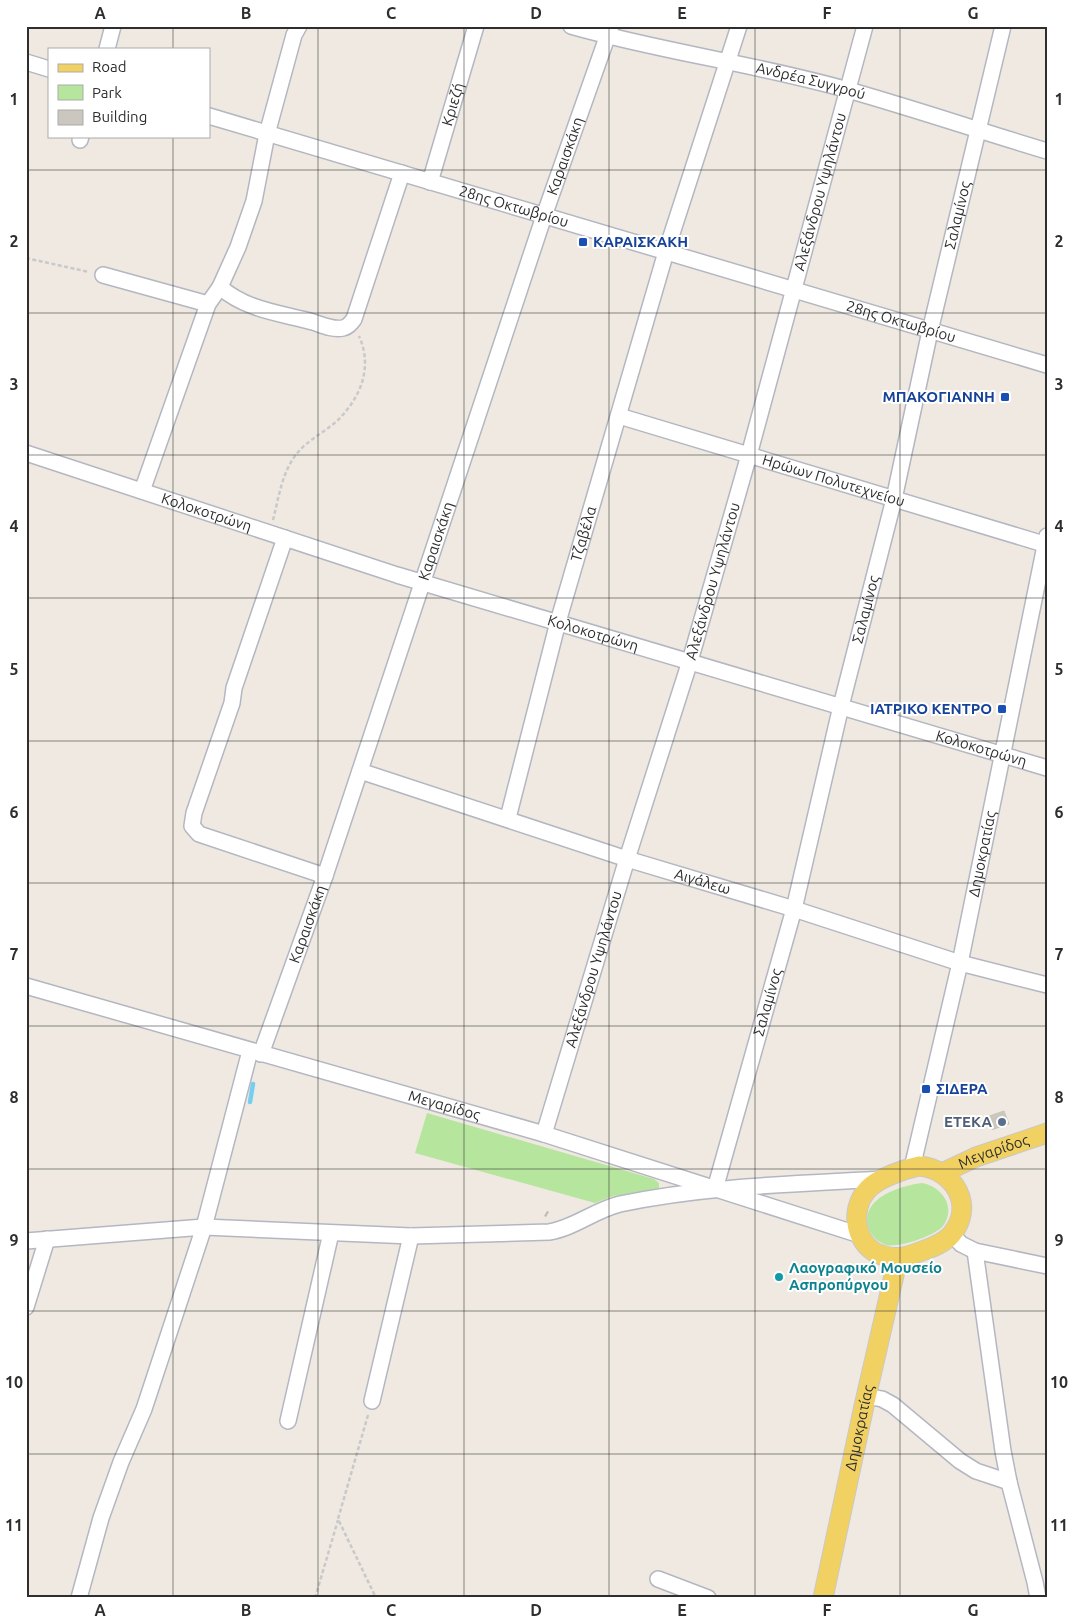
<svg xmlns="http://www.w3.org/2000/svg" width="1073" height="1624" viewBox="0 0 1073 1624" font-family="Ubuntu,sans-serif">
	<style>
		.green { fill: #b6e59e }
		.shadow { fill: #0003 }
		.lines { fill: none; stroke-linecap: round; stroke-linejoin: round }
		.stream { stroke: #75cff0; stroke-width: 4.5 }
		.building { fill: #cbc7bf; stroke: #cbc5ba }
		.minor-casing { stroke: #b4b7c1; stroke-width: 18 }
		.major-casing { stroke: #c9c9c9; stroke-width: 21 }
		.path { stroke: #c9c9c9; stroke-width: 2.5; stroke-dasharray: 4 2.5; stroke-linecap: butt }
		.minor { stroke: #fff; stroke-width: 15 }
		.major { stroke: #f2d163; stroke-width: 19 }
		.grid { fill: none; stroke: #2e2e2e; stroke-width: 1; stroke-opacity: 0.55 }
		.transit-dot { fill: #1a4fb4; stroke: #fff; stroke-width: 2 }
		.service-dot { fill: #5c6f8a; stroke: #fff; stroke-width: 2 }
		.culture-dot { fill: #0f9aa8; stroke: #fff; stroke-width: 2 }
		.labels { text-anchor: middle; stroke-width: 4; stroke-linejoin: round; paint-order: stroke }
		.street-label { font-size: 15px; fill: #2e2e2e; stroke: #fff }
		.transit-label { font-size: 15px; font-weight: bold; fill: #164399; stroke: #fff; text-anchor: start }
		.service-label { font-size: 15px; font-weight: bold; fill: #4e5e75; stroke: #fff; text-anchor: end }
		.culture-label { font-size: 15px; font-weight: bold; fill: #0d838f; stroke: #fff; text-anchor: start }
		.neatline { fill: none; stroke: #2e2e2e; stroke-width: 2 }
		.grid-label { font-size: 16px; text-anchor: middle; font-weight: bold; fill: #2e2e2e }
	</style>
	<rect width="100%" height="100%" fill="#efe9e1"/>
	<!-- green -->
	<g class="green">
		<path d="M427,1113L654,1179L659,1183V1188L655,1191L613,1196L595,1203L415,1153Z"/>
		<path d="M922,1183C941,1186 957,1207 943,1226C935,1236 898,1248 886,1245C878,1242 872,1237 869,1229C858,1199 899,1186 922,1183Z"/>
	</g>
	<!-- shadow -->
	<g class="shadow">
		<path d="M990,1117L1007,1124L992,1130L988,1118Z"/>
		<path d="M547,1211L549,1212L546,1217L544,1216Z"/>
	</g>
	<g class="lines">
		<!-- stream -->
		<path class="stream" d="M250,1102L253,1084"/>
	</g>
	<!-- building -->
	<path class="building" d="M1004,1111L1009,1124L994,1129L989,1116Z"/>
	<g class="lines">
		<!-- minor casing -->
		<g class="minor-casing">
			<g id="minor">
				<path id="s1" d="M571,26C662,52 757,64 848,90C915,109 980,131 1047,151"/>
				<path d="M107,49L113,26"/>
				<path d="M26,62L49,69"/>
				<path id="s2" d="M209,116L1047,365"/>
				<path d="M80,140L81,136"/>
				<path id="s3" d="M430,182L476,26"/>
				<path d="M103,275L208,304"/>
				<path d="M220,287C246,310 280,313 313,322C322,325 332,330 343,328C348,327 351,323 354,319L402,173"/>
				<path id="s4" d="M619,416L1047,545"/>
				<path id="s5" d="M26,453L397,575L1047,768"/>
				<path d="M142,491L208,304L220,287L238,247L254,201L267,134L294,35L299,26"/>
				<path d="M285,538L234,688L232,703L194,813L192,826L199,834L325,876"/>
				<path id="s6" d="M360,771L627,859L794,909L960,963L1047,985"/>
				<path id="s7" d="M508,818L558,622L666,252L739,26"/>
				<path id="s8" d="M26,986L544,1134L860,1235"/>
				<path id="s9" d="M261,1054L325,876L544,216L611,26"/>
				<path id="s10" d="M544,1134L627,859L690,661L749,455L865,26"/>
				<path id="s11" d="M912,1168L960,963L1047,536"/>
				<path id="s12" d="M715,1189L794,909L841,706L894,499L930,331L1003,26"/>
				<path d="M952,1234L961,1244L975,1251L1047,1266"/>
				<path d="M26,1241L204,1227L411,1236L549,1232C574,1228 595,1210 620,1204C706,1186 795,1184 883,1179"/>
				<path d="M975,1251L1003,1451L1009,1482L1035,1582L1038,1598"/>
				<path d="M26,1307L47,1239"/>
				<path d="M866,1396L882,1399L893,1405L960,1461L976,1471L1009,1482"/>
				<path d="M372,1401L411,1236"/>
				<path d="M288,1421L331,1233"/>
				<path d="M658,1579L708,1598"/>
				<path d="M79,1598L101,1518L121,1462L144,1409L204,1227L250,1051"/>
			</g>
		</g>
		<!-- major casing -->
		<g class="major-casing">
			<g id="major">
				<path d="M919,1166C954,1169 976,1206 951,1235C944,1243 933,1247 922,1251C909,1256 899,1260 885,1256C855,1249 848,1210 868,1189C878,1178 905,1169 919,1166Z"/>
				<path id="s13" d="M942,1173L976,1157L1047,1133"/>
				<path id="s14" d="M823,1598L864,1406L898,1258"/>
			</g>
		</g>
		<!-- path -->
		<g class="path">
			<path d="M26,258L89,272"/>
			<path d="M273,520C279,497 282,470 299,451C310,439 326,431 338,420C361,397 373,367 359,336"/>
			<path d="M368,1415L338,1519L376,1598"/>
			<path d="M315,1598L338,1520"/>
		</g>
		<!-- minor -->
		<use href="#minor" class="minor"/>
		<!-- major -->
		<use href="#major" class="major"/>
	</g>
	<!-- grid -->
	<path class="grid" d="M173,26V49M318,26V1598M464,26V1598M609,26V1598M755,26V1598M900,26V1598M173,136V1598M26,170H1047M26,313H1047M26,455H1047M26,598H1047M26,741H1047M26,883H1047M26,1026H1047M26,1169H1047M26,1311H1047M26,1454H1047"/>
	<!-- markers -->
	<g class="transit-dot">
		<rect x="578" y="237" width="10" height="10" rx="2.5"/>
		<rect x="1000" y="392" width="10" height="10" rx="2.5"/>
		<rect x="997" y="704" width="10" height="10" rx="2.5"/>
		<rect x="921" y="1084" width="10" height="10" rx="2.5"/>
	</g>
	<circle class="service-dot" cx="1002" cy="1122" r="5"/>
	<circle class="culture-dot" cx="779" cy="1277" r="5"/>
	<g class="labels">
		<!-- street labels -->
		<g class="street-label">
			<text dy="5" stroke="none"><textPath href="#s1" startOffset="246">Ανδρέα Συγγρού</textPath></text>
			<text dy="5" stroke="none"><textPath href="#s3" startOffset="81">Κριεζή</textPath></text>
			<text dy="5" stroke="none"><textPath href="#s9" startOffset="948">Καραισκάκη</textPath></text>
			<text dy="5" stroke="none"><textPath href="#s10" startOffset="982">Αλεξάνδρου Υψηλάντου</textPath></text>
			<text dy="5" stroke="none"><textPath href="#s2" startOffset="318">28ης Οκτωβρίου</textPath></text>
			<text dy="5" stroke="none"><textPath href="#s12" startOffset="1004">Σαλαμίνος</textPath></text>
			<text dy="5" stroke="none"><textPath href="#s2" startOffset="722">28ης Οκτωβρίου</textPath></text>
			<text dy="5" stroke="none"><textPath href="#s4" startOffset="224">Ηρώων Πολυτεχνείου</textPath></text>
			<text dy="5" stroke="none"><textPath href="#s5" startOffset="190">Κολοκοτρώνη</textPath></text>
			<text dy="5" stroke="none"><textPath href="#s7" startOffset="294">Τζαβέλα</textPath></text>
			<text dy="5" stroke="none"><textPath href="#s9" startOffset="542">Καραισκάκη</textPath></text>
			<text dy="5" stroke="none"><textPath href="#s10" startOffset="578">Αλεξάνδρου Υψηλάντου</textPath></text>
			<text dy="5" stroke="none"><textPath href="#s12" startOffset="599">Σαλαμίνος</textPath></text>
			<text dy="5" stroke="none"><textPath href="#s5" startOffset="595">Κολοκοτρώνη</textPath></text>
			<text dy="5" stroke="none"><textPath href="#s5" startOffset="1000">Κολοκοτρώνη</textPath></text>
			<text dy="5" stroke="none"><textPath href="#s11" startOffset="322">Δημοκρατίας</textPath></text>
			<text dy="5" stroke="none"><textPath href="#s6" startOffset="360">Αιγάλεω</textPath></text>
			<text dy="5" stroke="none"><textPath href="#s9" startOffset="138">Καραισκάκη</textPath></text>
			<text dy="5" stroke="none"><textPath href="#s10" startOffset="172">Αλεξάνδρου Υψηλάντου</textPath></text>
			<text dy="5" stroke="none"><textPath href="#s12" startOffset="194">Σαλαμίνος</textPath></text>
			<text dy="5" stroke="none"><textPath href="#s8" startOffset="435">Μεγαρίδος</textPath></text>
			<text dy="5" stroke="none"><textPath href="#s13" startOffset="56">Μεγαρίδος</textPath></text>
			<text dy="5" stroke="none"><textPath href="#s14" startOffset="174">Δημοκρατίας</textPath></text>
		</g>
		<!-- transit labels -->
		<g class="transit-label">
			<text x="593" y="247">ΚΑΡΑΙΣΚΑΚΗ</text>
			<text x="995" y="402" text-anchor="end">ΜΠΑΚΟΓΙΑΝΝΗ</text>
			<text x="992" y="714" text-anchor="end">ΙΑΤΡΙΚΟ ΚΕΝΤΡΟ</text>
			<text x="936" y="1094">ΣΙΔΕΡΑ</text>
		</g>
		<!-- service labels -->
		<g class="service-label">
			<text x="992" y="1127">ΕΤΕΚΑ</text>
		</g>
		<!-- culture labels -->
		<g class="culture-label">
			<text x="789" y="1273">Λαογραφικό Μουσείο<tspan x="789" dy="17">Ασπροπύργου</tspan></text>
		</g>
	</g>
	<!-- border -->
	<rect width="1073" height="1624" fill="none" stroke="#ffffff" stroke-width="55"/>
	<!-- legend -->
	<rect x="48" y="48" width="162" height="90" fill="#ffffff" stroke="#ababab"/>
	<rect x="58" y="64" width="25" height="8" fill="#f2d163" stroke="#ababab"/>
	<text x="92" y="72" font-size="15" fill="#2e2e2e">Road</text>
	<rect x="58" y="85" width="25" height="15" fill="#b6e59e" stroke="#ababab"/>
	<text x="92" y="98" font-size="15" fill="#2e2e2e">Park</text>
	<rect x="58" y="110" width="25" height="15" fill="#cbc7bf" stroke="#ababab"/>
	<text x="92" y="122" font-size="15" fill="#2e2e2e">Building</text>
	<rect x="28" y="28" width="1018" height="1568" class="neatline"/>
	<g class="grid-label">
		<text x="100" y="19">A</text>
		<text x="246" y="19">B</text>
		<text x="391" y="19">C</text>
		<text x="536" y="19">D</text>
		<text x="682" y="19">E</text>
		<text x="827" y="19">F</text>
		<text x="973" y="19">G</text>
		<text x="14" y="105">1</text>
		<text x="1059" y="105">1</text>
		<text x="14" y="247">2</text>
		<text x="1059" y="247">2</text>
		<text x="14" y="390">3</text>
		<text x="1059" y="390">3</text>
		<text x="14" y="532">4</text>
		<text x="1059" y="532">4</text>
		<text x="14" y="675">5</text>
		<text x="1059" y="675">5</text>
		<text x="14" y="818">6</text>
		<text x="1059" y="818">6</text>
		<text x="14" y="960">7</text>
		<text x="1059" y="960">7</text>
		<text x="14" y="1103">8</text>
		<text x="1059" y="1103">8</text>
		<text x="14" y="1246">9</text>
		<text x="1059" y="1246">9</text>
		<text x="14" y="1388">10</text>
		<text x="1059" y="1388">10</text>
		<text x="14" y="1531">11</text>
		<text x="1059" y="1531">11</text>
		<text x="100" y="1616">A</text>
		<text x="246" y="1616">B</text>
		<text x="391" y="1616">C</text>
		<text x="536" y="1616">D</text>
		<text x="682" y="1616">E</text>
		<text x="827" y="1616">F</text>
		<text x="973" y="1616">G</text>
	</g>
</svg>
